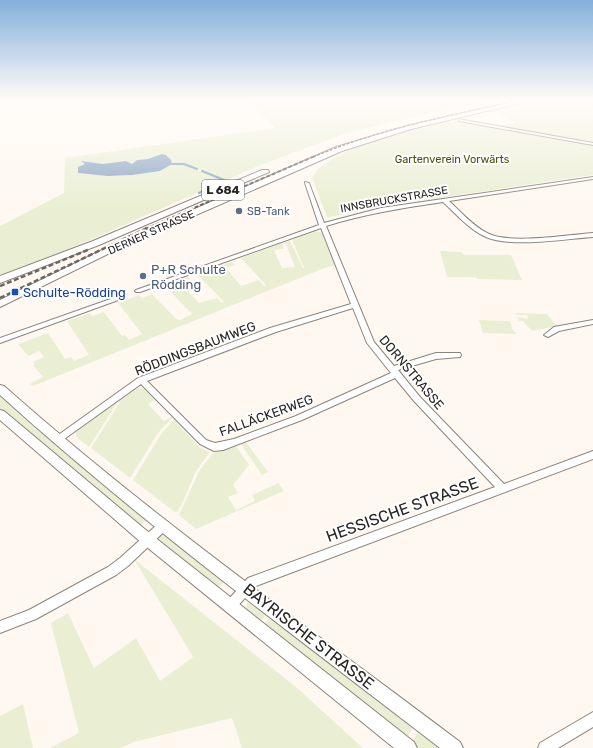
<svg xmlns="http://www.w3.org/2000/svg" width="593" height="748" viewBox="0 0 593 748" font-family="Rubik,sans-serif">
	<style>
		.green { fill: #eaefd4; fill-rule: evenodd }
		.water { fill: #8fa7c6 }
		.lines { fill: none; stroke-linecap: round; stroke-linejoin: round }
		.stream { stroke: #8fa7c6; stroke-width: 2 }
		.minor-casing { stroke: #8c847c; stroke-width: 2 }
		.tertiary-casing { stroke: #8c847c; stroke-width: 2 }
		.primary-casing { stroke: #8c847c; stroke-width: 2 }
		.minor { fill: #fff; fill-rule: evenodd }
		.tertiary { fill: #fff; fill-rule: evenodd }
		.primary { fill: #fff; fill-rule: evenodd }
		.rail-far2 { stroke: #6c6763; stroke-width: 1.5; stroke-dasharray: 3 1.5; stroke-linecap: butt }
		.rail-far1 { stroke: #6c6763; stroke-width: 2; stroke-dasharray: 4 2; stroke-linecap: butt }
		.rail { stroke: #6c6763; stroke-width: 2.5; stroke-dasharray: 5 2.5; stroke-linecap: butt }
		.service-dot { fill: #5c6f8a; stroke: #fff; stroke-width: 1.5 }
		.transit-dot { fill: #1a4fb4; stroke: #fff; stroke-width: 1.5 }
		.labels { text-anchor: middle; stroke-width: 4; stroke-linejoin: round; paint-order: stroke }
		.far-park-label { font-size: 11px; fill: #494f11; stroke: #fff }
		.far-street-label { font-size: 11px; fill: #282522; stroke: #fff }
		.far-service-label { font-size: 11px; fill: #4e5e75; stroke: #fff; text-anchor: start }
		.shield { fill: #fff; stroke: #686664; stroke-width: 1 }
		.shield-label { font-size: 12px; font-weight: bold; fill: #282522 }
		.service-label { font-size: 13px; fill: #4e5e75; stroke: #fff; text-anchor: start }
		.transit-label { font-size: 13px; fill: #164399; stroke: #fff; text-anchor: start }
		.street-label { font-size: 13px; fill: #282522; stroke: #fff }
		.near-street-label { font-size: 16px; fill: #282522; stroke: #fff }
	</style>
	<rect width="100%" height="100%" fill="#fff8f1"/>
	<!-- green -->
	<g class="green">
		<path d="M255,99H502L413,117L344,134L258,166L58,254L0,276V226L64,193L65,158L275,128L248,101ZM158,155L167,156L171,160L160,171L122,176L79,174L78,167L85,164L83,161C91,163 98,164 106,164C116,163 123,160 132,164L137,160L148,159Z"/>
		<path d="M549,99H593V143L498,126L516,123L494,110Z"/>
		<path d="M449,121L504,129L593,145V175L383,206L330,217H327L312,178C325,149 418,127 449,121Z"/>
		<path d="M316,231L322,233L335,266L327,267L33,386L30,384L43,377L33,365L35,364L33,362L44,357L39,351L28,356L18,344L48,333L65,359L71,357L74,361L89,355L67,321L90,313L92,316L104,312L122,336L125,335L129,340L142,334L118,303L139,295L142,298L152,294L176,319L180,320L192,314L165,286L188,277L190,279L186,280L187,282L181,284L199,303L217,298L222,303L224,302L197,274L231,262L235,265L226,268L241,286L259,280L264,286L266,285L241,258L282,243L284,249L274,250L282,268L295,267L285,242L290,241L303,268H304L292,240Z"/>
		<path d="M440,251L462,252L464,255H511L522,280L477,279L476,277H447Z"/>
		<path d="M515,313L547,314L557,326L532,331L523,321H519L517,317L528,319L527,315H516Z"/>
		<path d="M479,320L510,321L512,329L517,334L483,333Z"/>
		<path d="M140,388L144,389L155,400L148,404L164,421L171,417L172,418L158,433L130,478L91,448L120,402L116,401L131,390Z"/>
		<path d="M0,396L32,424L148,519L139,527L0,410Z"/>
		<path d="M114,403H117L89,447L76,437V432L79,429Z"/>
		<path d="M174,420L199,447L210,452L196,471L181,506L176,513L133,480L161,434Z"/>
		<path d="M246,442L268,472L262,475L241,444Z"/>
		<path d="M236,446L249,465L233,485L238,493L228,497L236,510L255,501L252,495L278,483L284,491L196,529L179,515L199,471L213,453Z"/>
		<path d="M162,533L224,579L223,584L217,587L157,540V537Z"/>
		<path d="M134,559L296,687L363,748H242L232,718L134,742L120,748H50L79,733L51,623L68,613L94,668L136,638L160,681L193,657Z"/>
		<path d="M252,601L268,612L260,622L246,610L247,603Z"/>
		<path d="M272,615L414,725L407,739L264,625Z"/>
		<path d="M23,704L33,748H0V716Z"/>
		<path d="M419,729L444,748H418L412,743Z"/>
	</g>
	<!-- water -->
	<path class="water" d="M162,154L166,155L171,160L172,164L160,171L132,175L108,176L78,173V167L85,164L81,161L103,164L126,161L132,164L137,160L148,159Z"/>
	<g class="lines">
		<!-- stream -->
		<g class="stream">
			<path d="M172,164H184L197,169"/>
			<path d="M199,193L224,180L202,171"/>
		</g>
		<!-- minor casing -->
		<g class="minor-casing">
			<g id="minor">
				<path d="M458,119L593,143V145L459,121Z"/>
				<path d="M593,177V179L449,201C461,212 474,227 489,234C510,244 569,235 593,233V237C565,239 510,248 486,237C470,230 456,214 443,202C403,208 364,214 326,226L374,342L394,366L436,353H460L461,355L460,357L436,359L398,370L420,397L504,484L593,451V459L256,586L234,610L230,612L226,610L224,606L226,602L248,578L495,487L414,401L395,378L302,420L223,450L214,451L200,444L141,384L60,442L57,443L54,442L52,440L54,438L138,378L270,328L351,304L321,228L140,292H136L135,291L136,290L319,225L305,183V182L309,183L324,223L381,208ZM353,308L367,343L391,373L296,416L234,439L215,443L206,440L147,381L276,332Z"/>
				<path d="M119,296L121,297V299L0,343V338Z"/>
				<path d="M593,320V324L559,331L548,337L544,335L554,327Z"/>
				<path d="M164,520L168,522L169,525L168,528L128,566L116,575L36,619L0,633V621L29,610L108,567L120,558L160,522Z"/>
				<path d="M593,712V727L558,748H538L540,743Z"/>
			</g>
		</g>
		<!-- tertiary casing -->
		<g class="tertiary-casing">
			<g id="tertiary">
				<path d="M0,385L4,386C148,514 306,626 460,742L463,748H440C291,633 139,521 0,395Z"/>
				<path d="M0,410L4,411L153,536L414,742L417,748H394L143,544L0,420Z"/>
			</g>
		</g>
		<!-- primary casing -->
		<g class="primary-casing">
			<g id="primary">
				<path d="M524,99H537L411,129L342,151L114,251L0,307V300L108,247L336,147L407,126Z"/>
				<path d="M262,170H268L269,172L99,245L0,283V276L93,241Z"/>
			</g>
		</g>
		<!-- minor -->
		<use href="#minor" class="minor"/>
		<!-- tertiary -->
		<use href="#tertiary" class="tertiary"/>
		<!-- primary -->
		<use href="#primary" class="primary"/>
		<!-- rail-far2 -->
		<path class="rail-far2" d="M313,157C381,128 453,115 525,99"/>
		<!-- rail-far1 -->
		<path class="rail-far1" d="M145,229L315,156"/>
		<!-- rail -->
		<g class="rail">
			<path d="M0,286L90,249"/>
			<path d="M0,298L147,228"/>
		</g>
	</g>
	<!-- sky -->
	<linearGradient id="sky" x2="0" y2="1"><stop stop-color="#84afda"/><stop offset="0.49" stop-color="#fffcf9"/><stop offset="1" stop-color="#fffcf9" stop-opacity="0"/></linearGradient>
	<rect width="593" height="204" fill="url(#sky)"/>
	<!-- markers -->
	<g class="service-dot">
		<circle cx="239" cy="211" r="4"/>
		<circle cx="143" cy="276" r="4"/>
	</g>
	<rect class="transit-dot" x="11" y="288" width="8" height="8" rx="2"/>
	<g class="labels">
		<!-- far-park labels -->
		<g class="far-park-label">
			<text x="452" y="163">Gartenverein Vorwärts</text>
		</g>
		<!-- far-street labels -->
		<g class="far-street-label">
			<text transform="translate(394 199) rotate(-10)" y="4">INNSBRUCKSTRASSE</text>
			<text transform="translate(151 232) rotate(-24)" y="4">DERNER STRASSE</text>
		</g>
		<!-- far-service labels -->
		<g class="far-service-label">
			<text x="247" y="215">SB-Tank</text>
		</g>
		<!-- shield labels -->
		<rect class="shield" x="202" y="180" width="42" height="20" rx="3"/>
		<g class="shield-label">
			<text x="223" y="194">L 684</text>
		</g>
		<!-- service labels -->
		<g class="service-label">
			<text x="151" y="274">P+R Schulte<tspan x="151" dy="15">Rödding</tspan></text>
		</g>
		<!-- transit labels -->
		<g class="transit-label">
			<text x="23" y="297">Schulte-Rödding</text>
		</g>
		<!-- street labels -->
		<g class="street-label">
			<text transform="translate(195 348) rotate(-21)" y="5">RÖDDINGSBAUMWEG</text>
			<text transform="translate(412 372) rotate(50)" y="5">DORNSTRASSE</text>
			<text transform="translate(266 415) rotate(-20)" y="5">FALLÄCKERWEG</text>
		</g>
		<!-- near-street labels -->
		<g class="near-street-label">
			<text transform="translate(402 509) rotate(-20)" y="6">HESSISCHE STRASSE</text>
			<text transform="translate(309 636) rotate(38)" y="6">BAYRISCHE STRASSE</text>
		</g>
	</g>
</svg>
